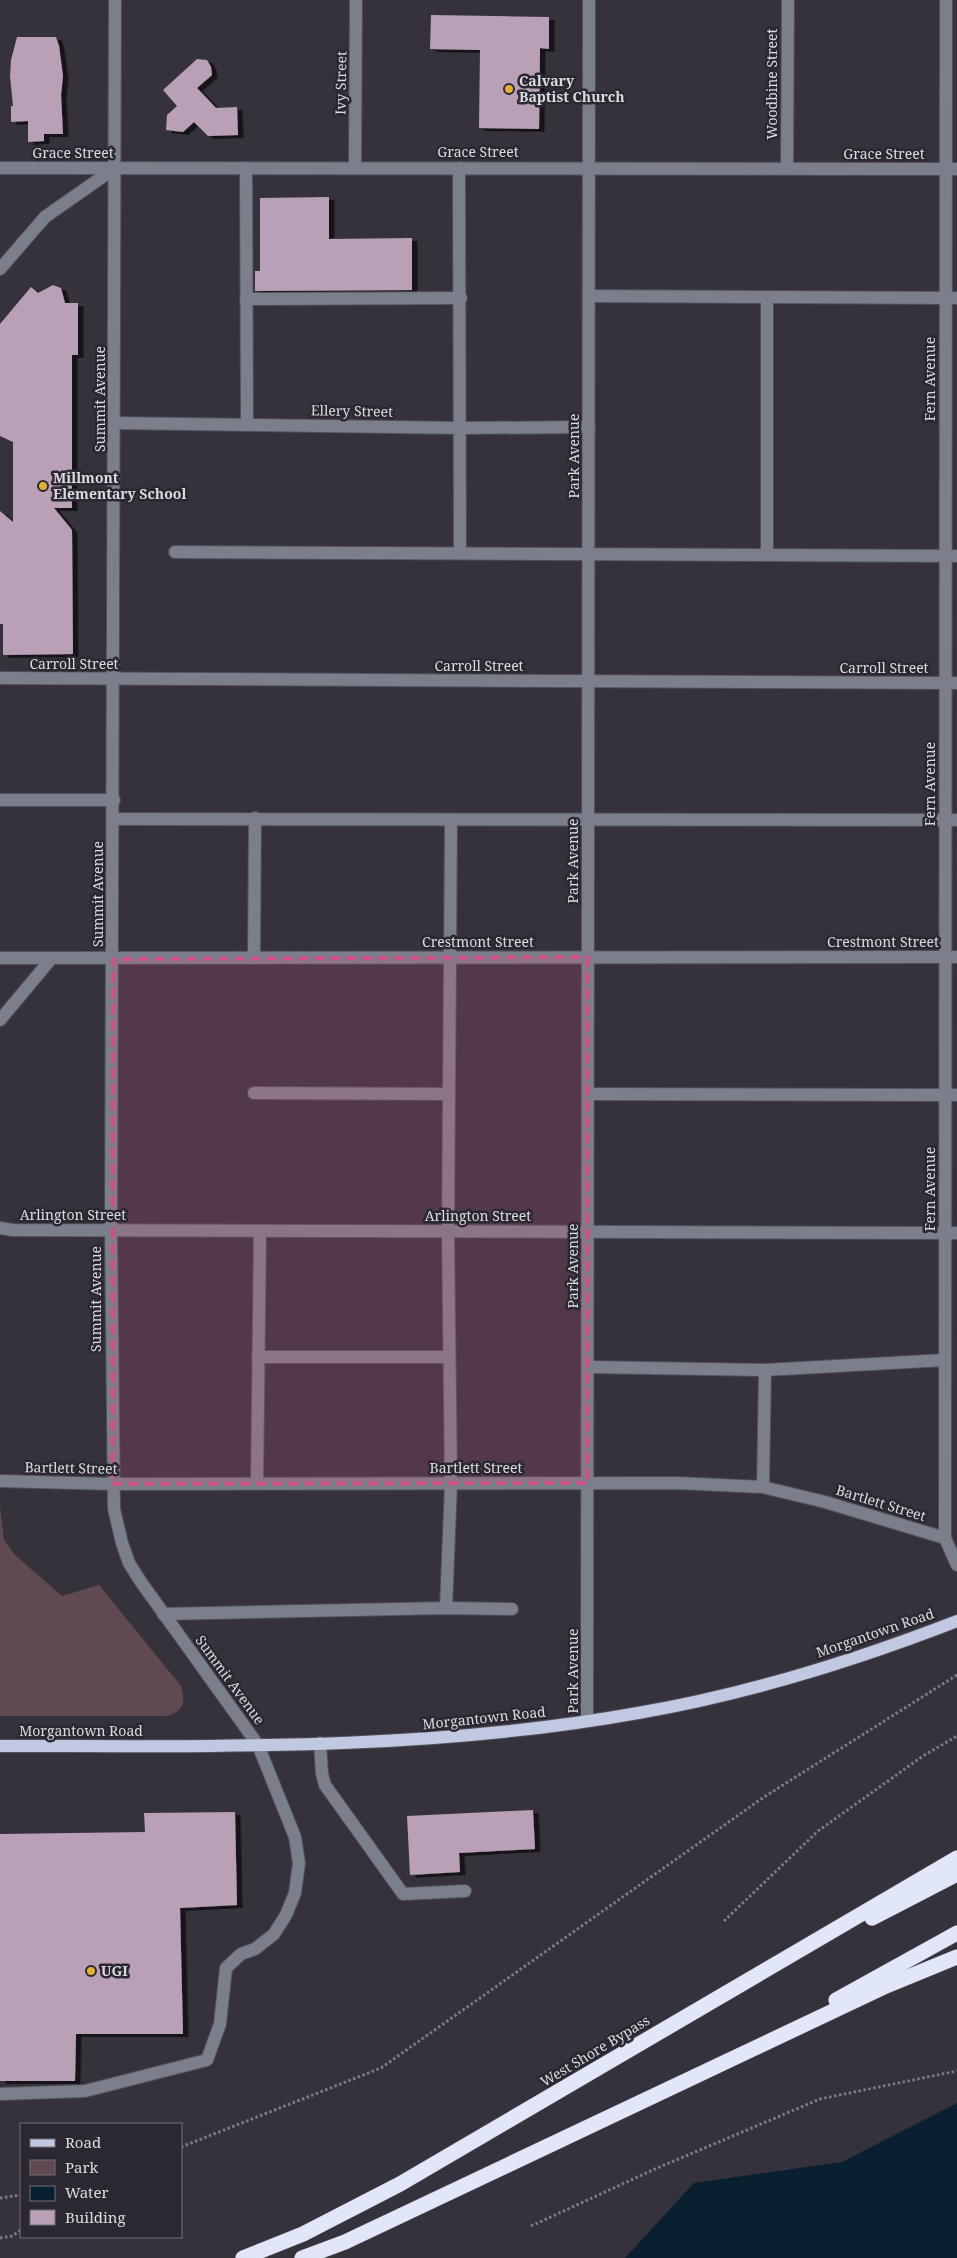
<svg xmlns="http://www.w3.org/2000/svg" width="957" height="2258" viewBox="0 0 957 2258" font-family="'Noto Serif',serif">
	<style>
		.green { fill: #604950 }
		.water { fill: #092030 }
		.building { fill: #b9a0b6; filter: url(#shadow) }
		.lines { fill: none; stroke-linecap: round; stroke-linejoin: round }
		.minor-casing { stroke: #54505a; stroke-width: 14 }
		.major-casing { stroke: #54505a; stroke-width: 14 }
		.highway-casing { stroke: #54505a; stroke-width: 16 }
		.path { stroke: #7e7b84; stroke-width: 3; stroke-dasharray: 2.5 2.5; stroke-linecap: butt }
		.minor { stroke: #7b7f8b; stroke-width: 12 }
		.major { stroke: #c1c9e2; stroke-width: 12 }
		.highway { stroke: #e1e7f9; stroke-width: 15 }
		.marked { fill: #ca5284; fill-opacity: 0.2; stroke: #ca5284; stroke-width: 4; stroke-dasharray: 10 6; stroke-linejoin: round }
		.poi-dot { fill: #e0b034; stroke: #2b2832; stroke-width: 2 }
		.labels { text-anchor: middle; stroke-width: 5; stroke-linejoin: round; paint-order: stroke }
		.poi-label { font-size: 14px; font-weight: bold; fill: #dddbe2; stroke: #2b2832; text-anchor: start }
		.street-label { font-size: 14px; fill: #dddbe2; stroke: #2b2832 }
	</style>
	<defs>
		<filter id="shadow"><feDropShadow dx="5.5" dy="3" stdDeviation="0" flood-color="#0009"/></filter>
	</defs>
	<rect width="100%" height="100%" fill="#36323c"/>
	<!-- green -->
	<path class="green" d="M0,1506L4,1540L15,1555L62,1596L99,1585L181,1686C186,1702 184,1711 167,1716H0Z"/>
	<!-- water -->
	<path class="water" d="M957,2103V2258H625L694,2183L842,2162Z"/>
	<!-- building -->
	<g class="building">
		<path d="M431,15L549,17V49L540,48L539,129L479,128L480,50L430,49Z"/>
		<path d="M17,37H56L59,46L63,76L61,95L63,134H44V141L28,142V121L11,122V106H13L10,76L11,60Z"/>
		<path d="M197,59L207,60L211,67L212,75L197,88L216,108L237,107L238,135L208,136L194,122L183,132L166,130L167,115L177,106L163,90Z"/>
		<path d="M329,197V239L412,238V290L255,291V271H260V198Z"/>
		<path d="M53,285L61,288L65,303H78V355H72V508H54L72,530L73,654L3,655V624H0V511L13,522V442L0,436V324L31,287L38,293Z"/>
		<path d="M533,1810L535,1849L459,1853L460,1872L410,1875L407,1816Z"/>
		<path d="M235,1812L237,1905L180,1908L183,2034H76L75,2081H0V1834L145,1832L144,1813Z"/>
	</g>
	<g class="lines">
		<!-- minor casing -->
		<g class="minor-casing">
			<g id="minor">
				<path d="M946,0L945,1538L957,1565"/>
				<path d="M355,167L356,0"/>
				<path d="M0,168L957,169"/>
				<path d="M246,168L247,423"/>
				<path d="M459,168L460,552"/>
				<path d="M787,168L788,0"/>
				<path d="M0,269L45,217L115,168"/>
				<path d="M589,296L957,298"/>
				<path d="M246,299L461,298"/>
				<path d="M115,423L460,428L589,427"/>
				<path d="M175,552L957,556"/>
				<path d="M767,554V297"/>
				<path d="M0,678L957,683"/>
				<path d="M0,800H114"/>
				<path d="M114,819L957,820"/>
				<path d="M0,958L957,957"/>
				<path d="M254,958L255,818"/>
				<path d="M0,1020L51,959"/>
				<path d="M254,1093L449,1094"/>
				<path d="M588,1094L957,1095"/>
				<path d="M0,1228L12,1230L957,1233"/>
				<path d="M258,1357H449"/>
				<path d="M588,1367L765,1370L945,1360"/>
				<path d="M0,1481L112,1484L677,1483L763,1487L825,1502L945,1538"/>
				<path d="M257,1483L260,1231"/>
				<path d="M763,1487L765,1370"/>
				<path d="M446,1608L451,1484L448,1231L451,820"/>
				<path d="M163,1614L446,1608L512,1609"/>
				<path d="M587,1721L589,0"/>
				<path d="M320,1743L322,1774L325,1785L403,1894L465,1891"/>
				<path d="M0,2094L85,2091L207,2060L220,2024L226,1968L241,1954L255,1949L274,1934L286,1915L295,1893L299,1863L295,1837L258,1745L141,1582L129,1563L122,1543L114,1509L111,1230L115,0"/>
			</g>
		</g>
		<!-- major casing -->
		<g class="major-casing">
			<path id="major" d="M0,1746C213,1746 428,1751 638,1713C748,1694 854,1661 957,1621"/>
		</g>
		<!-- highway casing -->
		<g class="highway-casing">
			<g id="highway">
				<path d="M872,1918L957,1874"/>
				<path d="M836,2000L957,1933"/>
				<path d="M243,2258L303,2234L400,2184L957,1858"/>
				<path d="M302,2258L345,2242L886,1986L957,1957"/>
			</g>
		</g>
		<!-- path -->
		<g class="path">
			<path d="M724,1921L818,1831L923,1756L957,1736"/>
			<path d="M181,2147L381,2068L764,1797L957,1675"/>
			<path d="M0,2198L21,2195"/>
			<path d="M531,2226L655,2169L820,2099L957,2071"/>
			<path d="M0,2238L12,2236L21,2230"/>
		</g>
		<!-- minor -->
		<use href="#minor" class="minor"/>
		<!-- major -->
		<use href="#major" class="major"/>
		<!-- highway -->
		<use href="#highway" class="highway"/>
	</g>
	<!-- marked area -->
	<path class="marked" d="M588,957V1483L112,1484L113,959Z"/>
	<!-- markers -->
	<g class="poi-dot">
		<circle cx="509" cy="89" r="5"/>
		<circle cx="43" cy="486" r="5"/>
		<circle cx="91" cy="1971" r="5"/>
	</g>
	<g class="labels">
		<!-- poi labels -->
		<g class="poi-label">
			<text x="519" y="86">Calvary<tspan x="519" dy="16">Baptist Church</tspan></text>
			<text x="53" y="483">Millmont<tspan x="53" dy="16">Elementary School</tspan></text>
			<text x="101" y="1976">UGI</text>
		</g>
		<!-- street labels -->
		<g class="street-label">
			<text transform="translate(341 83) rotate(-89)" y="5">Ivy Street</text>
			<text transform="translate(772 84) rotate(-90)" y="5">Woodbine Street</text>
			<text x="478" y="157">Grace Street</text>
			<text x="73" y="158">Grace Street</text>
			<text x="884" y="159">Grace Street</text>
			<text transform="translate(930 379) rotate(-90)" y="5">Fern Avenue</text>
			<text transform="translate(100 399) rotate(-90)" y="5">Summit Avenue</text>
			<text transform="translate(352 411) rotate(1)" y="5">Ellery Street</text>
			<text transform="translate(574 456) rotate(-90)" y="5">Park Avenue</text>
			<text x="74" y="669">Carroll Street</text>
			<text x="479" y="671">Carroll Street</text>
			<text x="884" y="673">Carroll Street</text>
			<text transform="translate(930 784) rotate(-90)" y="5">Fern Avenue</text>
			<text transform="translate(573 861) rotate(-90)" y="5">Park Avenue</text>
			<text transform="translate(98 894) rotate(-90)" y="5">Summit Avenue</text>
			<text x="478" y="947">Crestmont Street</text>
			<text x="883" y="947">Crestmont Street</text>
			<text transform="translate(930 1189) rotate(-90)" y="5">Fern Avenue</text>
			<text x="73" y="1220">Arlington Street</text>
			<text x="478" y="1221">Arlington Street</text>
			<text transform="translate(573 1266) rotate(-90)" y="5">Park Avenue</text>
			<text transform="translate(96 1299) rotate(-90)" y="5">Summit Avenue</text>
			<text transform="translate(71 1468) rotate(1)" y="5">Bartlett Street</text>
			<text x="476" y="1473">Bartlett Street</text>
			<text transform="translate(881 1503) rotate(17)" y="5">Bartlett Street</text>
			<text transform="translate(875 1633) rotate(-19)" y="5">Morgantown Road</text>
			<text transform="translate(573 1671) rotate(-90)" y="5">Park Avenue</text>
			<text transform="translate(230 1680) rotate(54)" y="5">Summit Avenue</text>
			<text transform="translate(484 1718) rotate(-6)" y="5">Morgantown Road</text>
			<text x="81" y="1736">Morgantown Road</text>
			<text transform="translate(595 2051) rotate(-31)" y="5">West Shore Bypass</text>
		</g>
	</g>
	<!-- legend -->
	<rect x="20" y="2123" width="162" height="115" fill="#2b2832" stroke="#727078"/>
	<rect x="30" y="2139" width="25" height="8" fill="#c1c9e2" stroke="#727078"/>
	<text x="65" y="2148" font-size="15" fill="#dddbe2">Road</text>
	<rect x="30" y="2160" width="25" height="15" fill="#604950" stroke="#727078"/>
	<text x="65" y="2173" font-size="15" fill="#dddbe2">Park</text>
	<rect x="30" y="2186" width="25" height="15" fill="#092030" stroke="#727078"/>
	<text x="65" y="2198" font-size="15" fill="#dddbe2">Water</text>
	<rect x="30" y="2210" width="25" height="15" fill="#b9a0b6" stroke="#727078"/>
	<text x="65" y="2223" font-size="15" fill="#dddbe2">Building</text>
</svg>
